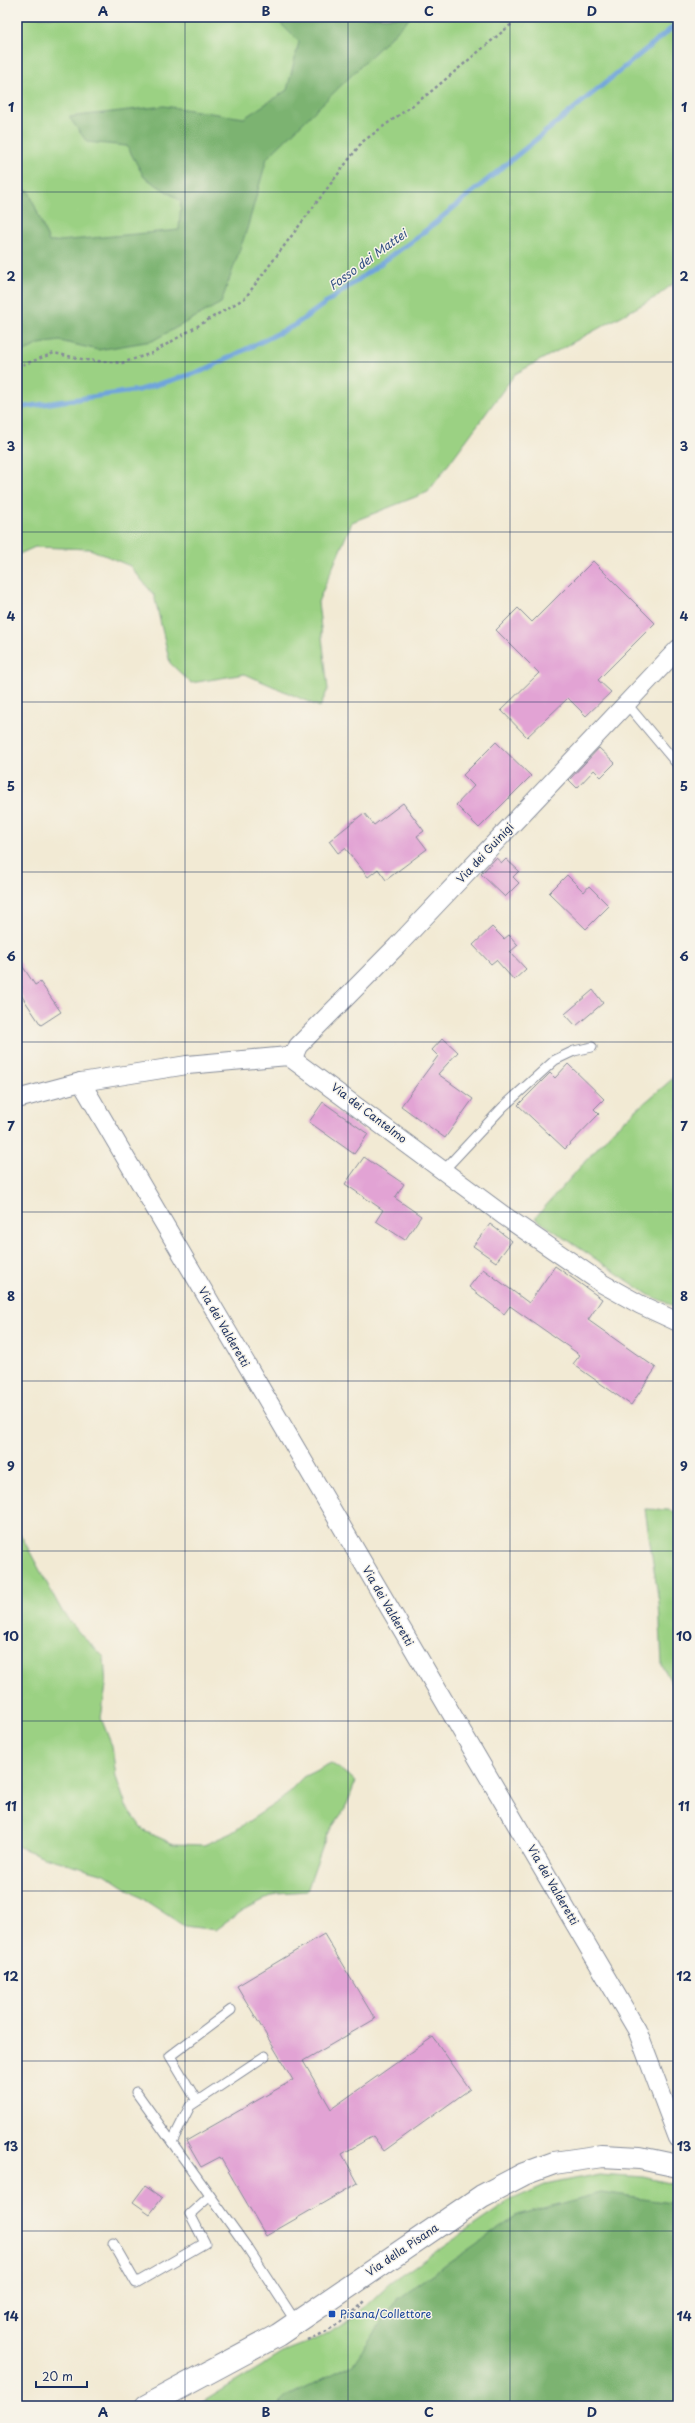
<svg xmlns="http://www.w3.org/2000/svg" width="695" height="2423" viewBox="0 0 695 2423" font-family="'Playpen Sans',sans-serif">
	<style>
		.green { fill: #9bd183; stroke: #5b8070 }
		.forest { fill: #7cb371; stroke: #4c7168 }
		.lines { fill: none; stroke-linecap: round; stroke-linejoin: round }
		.stream { stroke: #6fa4dc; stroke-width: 5 }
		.building { fill: #e2a3d4 }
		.lane-casing { stroke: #868c99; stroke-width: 11 }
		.street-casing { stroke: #868c99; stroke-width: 20 }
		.secondary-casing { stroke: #868c99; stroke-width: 24 }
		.path { stroke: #868c99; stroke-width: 2.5; stroke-dasharray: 3 3; stroke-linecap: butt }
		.lane { stroke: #fff; stroke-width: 9 }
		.street { stroke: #fff; stroke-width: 18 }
		.secondary { stroke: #fff; stroke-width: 22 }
		.grid { fill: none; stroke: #1b2f5e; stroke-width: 1; stroke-opacity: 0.55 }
		.transit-dot { fill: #1a4fb4; stroke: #f7f3e8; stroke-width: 1.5 }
		.labels { text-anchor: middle; stroke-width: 3; stroke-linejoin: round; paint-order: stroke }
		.street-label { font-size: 11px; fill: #1b2f5e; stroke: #f7f3e8 }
		.transit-label { font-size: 11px; fill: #164399; stroke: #f7f3e8; text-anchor: start }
		.water-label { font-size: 12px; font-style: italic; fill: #345284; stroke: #f7f3e8 }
		.neatline { fill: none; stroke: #1b2f5e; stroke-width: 1.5 }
		.grid-label { font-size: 13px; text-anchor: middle; font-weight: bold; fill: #1b2f5e }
	</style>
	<rect width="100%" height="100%" fill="#f7f3e8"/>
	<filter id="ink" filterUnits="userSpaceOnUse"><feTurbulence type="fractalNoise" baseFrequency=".025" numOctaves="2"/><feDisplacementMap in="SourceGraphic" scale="8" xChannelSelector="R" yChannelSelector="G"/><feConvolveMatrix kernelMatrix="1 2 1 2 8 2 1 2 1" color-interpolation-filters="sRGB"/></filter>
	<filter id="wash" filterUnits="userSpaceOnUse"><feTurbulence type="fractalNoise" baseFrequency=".012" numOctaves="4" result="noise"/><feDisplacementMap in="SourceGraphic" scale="16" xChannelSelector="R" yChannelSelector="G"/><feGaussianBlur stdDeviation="0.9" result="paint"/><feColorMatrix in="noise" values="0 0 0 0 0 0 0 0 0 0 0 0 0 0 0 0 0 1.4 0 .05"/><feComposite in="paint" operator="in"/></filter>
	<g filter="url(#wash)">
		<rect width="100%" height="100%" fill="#f2ead4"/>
		<!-- green -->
		<g class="green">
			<path d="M17,17H678V280L656,297L515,374L428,492L352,522L318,602L328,689L320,707L245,674L191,683L170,663L154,595L130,566L90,549L35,547L17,555Z"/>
			<path d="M678,1074V1308L649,1295L535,1218L613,1130Z"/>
			<path d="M645,1509L668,1510L678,1513V1695L662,1665L659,1603Z"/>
			<path d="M17,1528L63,1613L82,1636L104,1657L106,1686L101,1718L112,1746L116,1777L126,1806L144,1831L174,1844L204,1845L231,1833L282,1799L303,1777L331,1763L356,1781L345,1809L327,1834L307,1891L277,1893L242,1911L216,1930L184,1926L105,1874L44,1857L17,1846Z"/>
			<path d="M599,2174L643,2177L678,2185V2406H196L288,2350L319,2338L353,2318L390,2283L511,2200L545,2185Z"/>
		</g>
		<!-- forest -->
		<g class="forest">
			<path d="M274,17H411L267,158L247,229L221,303L152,341L98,350L60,341L39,344L17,355V188L29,191L49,242L179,230L181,201L144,177L127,146L87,142L69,117L164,106L244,118L287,90L299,42Z"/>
			<path d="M601,2193L678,2204V2406H277L286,2397L353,2364L397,2299L518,2215Z"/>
		</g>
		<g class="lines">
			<!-- stream -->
			<path class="stream" d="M17,408L139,390L202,371L295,325L419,236L678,23"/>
		</g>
		<g id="blocks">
			<!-- building -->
			<g class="building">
				<path d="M593,561L655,623L598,680L611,692L586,716L568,698L527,737L501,710L539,673L496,630L518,608L532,622Z"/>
				<path d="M496,742L531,776L479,828L456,805L474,786L463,775Z"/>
				<path d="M599,748L615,763L601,777L594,770L577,788L569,780Z"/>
				<path d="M403,803L424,831L417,836L427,849L386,880L378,869L368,877L345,848L338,853L329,841L364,813L374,825Z"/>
				<path d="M496,858L502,863L506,859L519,871L513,877L519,883L505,897L481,874Z"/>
				<path d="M567,875L584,892L589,886L609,906L586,929L549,893Z"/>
				<path d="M492,927L504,939L509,935L518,945L510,952L526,969L514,980L496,960L491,964L473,945Z"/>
				<path d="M17,958L35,985L40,982L61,1012L41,1025L17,989Z"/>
				<path d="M593,990L603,1003L576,1026L565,1014Z"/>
				<path d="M443,1038L458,1052L438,1074L473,1099L445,1138L401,1106L438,1056L432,1050Z"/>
				<path d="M568,1064L604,1099L594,1109L599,1114L565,1149L518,1105L550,1073L555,1078Z"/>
				<path d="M323,1102L368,1134L354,1154L309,1122Z"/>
				<path d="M364,1157L404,1184L395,1198L421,1216L405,1240L376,1221L383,1210L345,1184Z"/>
				<path d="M490,1224L512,1241L496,1262L473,1246Z"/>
				<path d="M555,1266L602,1299L588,1320L656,1368L631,1405L573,1364L580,1355L510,1306L504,1314L469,1287L483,1269L529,1303Z"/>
				<path d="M324,1934L375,2019L303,2061L331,2109L433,2037L470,2089L384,2151L373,2136L342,2154L358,2183L266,2236L220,2157L201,2167L186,2141L293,2080L237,1986Z"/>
				<path d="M145,2186L162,2198L150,2214L133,2202Z"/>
			</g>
		</g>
	</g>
	<g filter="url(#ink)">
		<use href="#blocks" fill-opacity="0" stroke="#868c99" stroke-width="1"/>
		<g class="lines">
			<!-- lane casing -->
			<g class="lane-casing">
				<g id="lane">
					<path d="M626,703L678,765"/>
					<path d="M444,1170L503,1107L555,1060L574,1051L592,1047"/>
					<path d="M136,2092L249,2250L296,2322"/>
					<path d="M197,2101L170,2056L231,2010"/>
					<path d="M172,2142L190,2106L265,2056"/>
					<path d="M113,2243L136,2283L205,2243L190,2214L210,2196"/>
				</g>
			</g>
			<!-- street casing -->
			<g class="street-casing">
				<g id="street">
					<path d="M293,1058L298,1046L397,946L678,649"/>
					<path d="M81,1082L637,2030L678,2138"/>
					<path d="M17,1099L81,1082L187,1065L288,1056L503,1215L603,1284L641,1305L678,1322"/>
				</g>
			</g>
			<!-- secondary casing -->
			<g class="secondary-casing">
				<path id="secondary" d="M146,2406L278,2335L482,2196L524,2174L554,2163L602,2156L640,2158L678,2166"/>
			</g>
			<!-- path -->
			<g class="path">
				<path d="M17,367L54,353L86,360L122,363L152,353L245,298L362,142L428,94L520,17"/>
				<path d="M308,2340C330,2331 350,2317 366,2300"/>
			</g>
			<!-- lane -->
			<use href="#lane" class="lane"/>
			<!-- street -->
			<use href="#street" class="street"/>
			<!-- secondary -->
			<use href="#secondary" class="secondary"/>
		</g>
	</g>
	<!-- grid -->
	<path class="grid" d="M185,17V2406M348,17V2406M510,17V2406M17,192H678M17,362H678M17,532H678M17,702H678M17,872H678M17,1042H678M17,1212H678M17,1381H678M17,1551H678M17,1721H678M17,1891H678M17,2061H678M17,2231H678"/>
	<!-- markers -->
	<rect class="transit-dot" x="328" y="2310" width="8" height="8" rx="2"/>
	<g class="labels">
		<!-- street labels -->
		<g class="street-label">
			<text transform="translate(485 853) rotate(-47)" y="4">Via dei Guinigi</text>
			<text transform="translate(369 1113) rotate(37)" y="4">Via dei Cantelmo</text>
			<text transform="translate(224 1327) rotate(60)" y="4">Via dei Valderetti</text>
			<text transform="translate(388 1606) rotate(60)" y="4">Via dei Valderetti</text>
			<text transform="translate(553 1885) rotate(60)" y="4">Via dei Valderetti</text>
			<text transform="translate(402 2250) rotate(-34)" y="4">Via della Pisana</text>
		</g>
		<!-- transit labels -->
		<g class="transit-label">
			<text x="340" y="2318">Pisana/Collettore</text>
		</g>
		<!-- water labels -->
		<g class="water-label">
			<text transform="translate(368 260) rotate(-36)" y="4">Fosso dei Mattei</text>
		</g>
	</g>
	<!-- margin -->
	<rect width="695" height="2423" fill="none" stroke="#f7f3e8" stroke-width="44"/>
	<!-- scale -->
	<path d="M36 2381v6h51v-6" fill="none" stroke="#1b2f5e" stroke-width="2"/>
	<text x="42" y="2381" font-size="12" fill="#1b2f5e" stroke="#f7f3e8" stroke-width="3" paint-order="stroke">20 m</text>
	<rect x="22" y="22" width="651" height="2379" class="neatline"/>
	<g class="grid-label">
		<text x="103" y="16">A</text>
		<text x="266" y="16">B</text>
		<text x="429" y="16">C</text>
		<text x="592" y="16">D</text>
		<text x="11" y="112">1</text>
		<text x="684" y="112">1</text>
		<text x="11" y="281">2</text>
		<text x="684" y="281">2</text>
		<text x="11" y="451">3</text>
		<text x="684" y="451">3</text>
		<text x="11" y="621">4</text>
		<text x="684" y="621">4</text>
		<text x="11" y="791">5</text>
		<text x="684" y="791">5</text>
		<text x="11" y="961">6</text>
		<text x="684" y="961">6</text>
		<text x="11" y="1131">7</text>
		<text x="684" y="1131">7</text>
		<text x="11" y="1301">8</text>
		<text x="684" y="1301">8</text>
		<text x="11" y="1471">9</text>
		<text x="684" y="1471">9</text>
		<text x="11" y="1641">10</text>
		<text x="684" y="1641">10</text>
		<text x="11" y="1811">11</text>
		<text x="684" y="1811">11</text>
		<text x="11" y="1981">12</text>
		<text x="684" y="1981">12</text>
		<text x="11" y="2151">13</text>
		<text x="684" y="2151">13</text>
		<text x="11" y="2321">14</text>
		<text x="684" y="2321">14</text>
		<text x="103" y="2417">A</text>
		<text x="266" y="2417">B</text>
		<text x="429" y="2417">C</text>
		<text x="592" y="2417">D</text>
	</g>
</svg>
